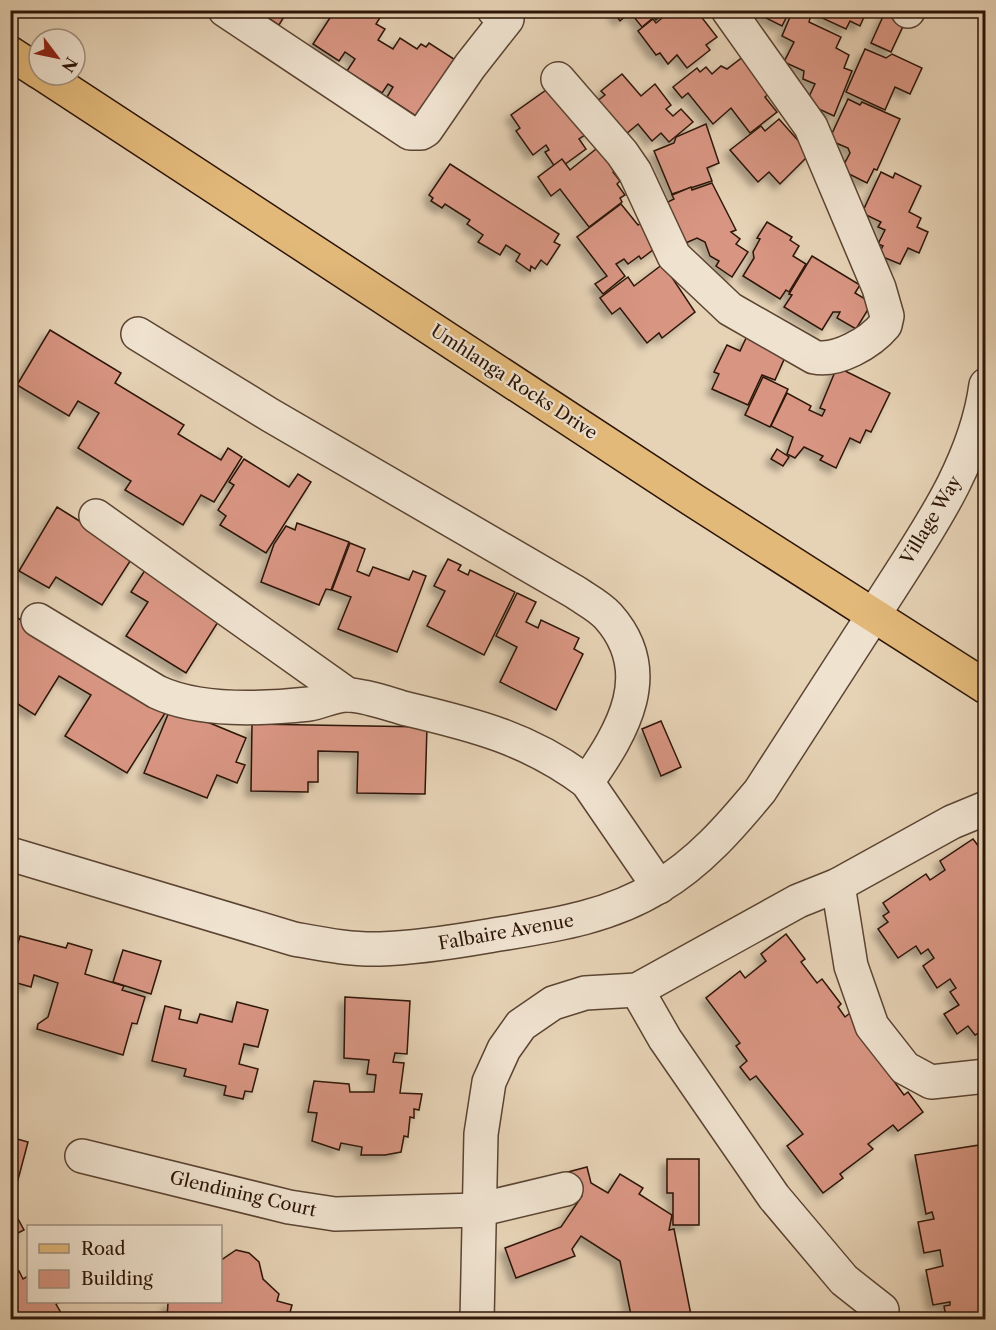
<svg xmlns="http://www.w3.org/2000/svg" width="996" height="1330" viewBox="0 0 996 1330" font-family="'Libre Caslon Text',serif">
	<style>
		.building { fill: #d89582; stroke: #2d1507; stroke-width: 1.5; filter: url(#shadow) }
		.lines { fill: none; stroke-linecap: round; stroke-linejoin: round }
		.minor-casing { stroke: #5b4432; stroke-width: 36 }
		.major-casing { stroke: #2d1507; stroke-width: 36 }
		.minor { stroke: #efe2cf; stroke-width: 33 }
		.major { stroke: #e3b97a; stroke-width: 33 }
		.labels { text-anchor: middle; stroke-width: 4.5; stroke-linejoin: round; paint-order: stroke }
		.street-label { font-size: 18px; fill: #2d1507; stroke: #efe2cf }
	</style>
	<defs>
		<filter id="shadow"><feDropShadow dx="-5.5" dy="5.5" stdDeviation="3" flood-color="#0004"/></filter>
	</defs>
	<rect width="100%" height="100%" fill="#e6d2b5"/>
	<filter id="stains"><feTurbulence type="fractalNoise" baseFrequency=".00333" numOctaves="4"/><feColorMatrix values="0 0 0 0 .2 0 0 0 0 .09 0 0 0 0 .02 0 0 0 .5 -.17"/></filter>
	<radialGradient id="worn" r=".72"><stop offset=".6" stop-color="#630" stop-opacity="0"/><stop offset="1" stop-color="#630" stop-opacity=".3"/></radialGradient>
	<!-- building -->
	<g class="building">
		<path d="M257,10H288L279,25Z"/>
		<path d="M335,10H372L381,16L376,24L385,29L378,40L393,49L400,38L417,49L421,44L426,47L429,43L457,61L419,118L387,97L393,87L388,84L382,93L347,71L355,59L345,52L339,61L313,44Z"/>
		<path d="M612,10H678L674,14L667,11L656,20L654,17L642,27L630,12L620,21Z"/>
		<path d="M681,10H696L717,37L706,45L710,50L687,68L677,55L668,64L660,53L656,55L638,31L653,19L656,23L667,14L674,15Z"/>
		<path d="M750,10H790L782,26Z"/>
		<path d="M793,10L811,15L809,22L841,37L836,48L849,55L844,68L852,71L834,116L806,103L815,84L803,79L804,71L784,62L794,42L782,36Z"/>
		<path d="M817,10H867L860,26L850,21L846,29L820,17L822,13Z"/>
		<path d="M885,12L905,22L891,52L871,43Z"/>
		<path d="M865,49L886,58L892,54L922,68L910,94L895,87L885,110L846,92Z"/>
		<path d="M744,56L772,91L765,97L777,112L750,133L731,108L713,124L688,93L682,98L673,87L697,68L700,72L706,67L712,74L721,66L727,69Z"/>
		<path d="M622,74L641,96L655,84L671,105L666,109L673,116L681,109L693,122L669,142L661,133L652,141L638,124L620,139L592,105L605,95L601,91Z"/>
		<path d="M549,88L591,131L579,139L586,149L557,170L545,152L549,150L546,145L533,155L516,131L520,128L511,115Z"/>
		<path d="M848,99L860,105L862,102L900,119L877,170L874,169L867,183L841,170L850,153L848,148L829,140Z"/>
		<path d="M779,119L810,154L780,184L769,172L758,182L730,150L761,126L765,131Z"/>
		<path d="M706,124L719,163L707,168L712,181L672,194L654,151L674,143L676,137Z"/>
		<path d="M601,145L618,168L613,172L620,181L617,184L625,195L620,198L622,202L589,227L560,189L551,196L538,177L562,159L570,170Z"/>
		<path d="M450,164L559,234L554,242L560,245L547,265L541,260L535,269L531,266L530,271L516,261L520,254L506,245L500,255L478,242L483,235L467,224L470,220L445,204L442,208L431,201L433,198L429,195Z"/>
		<path d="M881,172L893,178L895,173L921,186L909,212L921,218L917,227L928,232L919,253L908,248L900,264L878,255L883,246L878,244L885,230L878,227L881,222L862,213Z"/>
		<path d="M712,183L736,230L731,232L740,239L736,244L748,252L732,277L716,266L719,261L710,256L705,242L697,238L681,245L664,204L674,199L672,195L691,187L692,190Z"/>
		<path d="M621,204L638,225L641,223L658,246L641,259L639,256L628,264L624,259L616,264L625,276L603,294L595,284L607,276L577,237Z"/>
		<path d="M767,222L792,237L790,240L799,246L793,256L806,264L789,292L786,290L780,299L743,276L754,258L753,252L760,239L757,238Z"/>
		<path d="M812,256L860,285L855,293L872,303L856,329L837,318L840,312H833L822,330L784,307L792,295L789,294Z"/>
		<path d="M663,264L695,312L662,338L659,333L647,343L620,308L612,314L600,298L628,277L634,286Z"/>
		<path d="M50,330L121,373L115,383L184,425L178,434L221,460L228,448L242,457L214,502L201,495L183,525L125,490L131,481L78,448L99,413L78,401L69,416L17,385Z"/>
		<path d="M747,336L786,355L775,380L762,375L748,405L712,389L719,374L714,372L727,345L740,351Z"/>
		<path d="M837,367L890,393L871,432L866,430L860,443L850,438L836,468L820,460L823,456L804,447L795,458L787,454L793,437L771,426L787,393L811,406L809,410L822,416L825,410L820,408Z"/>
		<path d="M763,377L788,389L770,427L745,415Z"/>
		<path d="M777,449L789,457L783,466L771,459Z"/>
		<path d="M244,459L289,487L298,474L311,482L266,553L220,525L226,516L218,510L234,485L229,482Z"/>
		<path d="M57,507L134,555L102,605L56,577L49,588L19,571Z"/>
		<path d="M297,523L349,542L331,590L326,589L319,605L261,582L274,544L286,526L295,530Z"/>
		<path d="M350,543L365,549L357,571L369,576L373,567L409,580L413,571L426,576L397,652L338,629L351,597L332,590Z"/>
		<path d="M448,559L461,565L458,570L468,575L470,570L515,592L484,655L427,626L445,591L434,586Z"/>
		<path d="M147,567L223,614L186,673L126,636L148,602L131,592Z"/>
		<path d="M517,593L536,602L526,622L538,628L541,620L579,638L574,649L583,654L556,710L500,682L517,647L496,636Z"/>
		<path d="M16,617L167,710L127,773L65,736L91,695L59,676L35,715L10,699V626Z"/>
		<path d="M171,707L246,738L236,762L245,765L237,783L217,775L207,798L144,773Z"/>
		<path d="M661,721L681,767L661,776L642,729Z"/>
		<path d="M252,724L427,727L425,794L357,793L358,752L318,751V782H308V792L251,791Z"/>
		<path d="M973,839L986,856V1042L979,1033L975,1035L968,1026L957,1034L944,1014L959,1005L950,992L956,988L950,979L937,988L923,966L934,958L928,949L921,954L916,946L898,958L878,929L888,922L883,916L889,912L883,903L926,874L930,880L945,870L940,861Z"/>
		<path d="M10,919L16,921L10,939Z"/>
		<path d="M786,934L805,959L801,962L817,983L822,979L841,1004L838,1007L845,1017L850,1013L887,1061L882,1065L904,1095L908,1092L923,1112L898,1131L893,1125L868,1144L873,1149L840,1174L843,1178L823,1193L787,1146L803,1134L756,1076L750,1080L740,1067L747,1061L736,1046L740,1043L706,998L740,971L745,978L766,961L761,954Z"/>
		<path d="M20,936L66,948L68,943L92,950L85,974L124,986L122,990L145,997L137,1024L132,1023L123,1055L37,1029L38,1024L48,1017L58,983L34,975L31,987L10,981V969Z"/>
		<path d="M123,950L161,961L151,994L113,982Z"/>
		<path d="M345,997L410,1001L407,1054L395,1053L393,1062L404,1063L400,1093L422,1094L419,1110L414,1109V1118L410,1117L408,1137L404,1136L401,1152L385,1155H361L362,1147L341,1143L339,1150L312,1141L317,1113L308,1112L314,1081L349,1084L350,1092H374L376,1075L367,1074L369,1060L344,1058Z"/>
		<path d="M237,1002L268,1010L258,1047L244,1044L239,1064L258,1069L252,1092L245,1091L243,1099L224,1095L226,1086L184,1076L186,1069L152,1061L165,1006L181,1010L179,1019L197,1023L200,1014L232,1022Z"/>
		<path d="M10,1137L28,1142L11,1206L24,1230L10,1237Z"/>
		<path d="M986,1144V1320H936L946,1317L944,1306L950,1305V1302L933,1305L926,1270L943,1266L940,1250L924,1253L918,1222L934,1219L932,1212L926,1214L915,1155Z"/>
		<path d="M667,1159H699V1225H673V1193H667Z"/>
		<path d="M587,1167L591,1183L608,1193L620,1174L643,1188L639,1194L672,1215L669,1230L674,1229L691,1315L668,1320H632L620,1261L581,1236L572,1249L575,1256L516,1278L505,1248L561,1227L582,1196L568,1172Z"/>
		<path d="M236,1250L249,1253L259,1262L263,1279L279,1294L277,1301L292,1305L288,1320H167L168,1302H220V1261Z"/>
		<path d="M19,1271L23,1279L28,1276V1302H60L56,1304L65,1320H10V1276Z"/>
	</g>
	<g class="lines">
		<!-- minor casing -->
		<g class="minor-casing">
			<g id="minor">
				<path d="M225,10L410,133H421L426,130L470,66L507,19L494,10"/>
				<path d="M908,10V11"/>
				<path d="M558,79L622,153L635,172L674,256L730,309L814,357C837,362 870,343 885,325L887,316L879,288L811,127L728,10"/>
				<path d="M138,334L270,415L575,592C585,599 599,606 608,616C658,672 623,731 587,782L659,887"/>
				<path d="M96,516L348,695"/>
				<path d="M38,620L157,692C200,712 262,709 309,704C322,702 336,694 349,695C368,696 389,704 407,709C475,725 530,739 587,782"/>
				<path d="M10,854L294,939C322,944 351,950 380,949C416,948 453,942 488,936C548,926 606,919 658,887C699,863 730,827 760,791C801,728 841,665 882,602C925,534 975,466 986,385"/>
				<path d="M838,885L851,966L872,1026L905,1068L931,1082L986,1076"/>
				<path d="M637,990L665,1039L774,1197L844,1280L882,1310"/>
				<path d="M82,1156L289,1207L335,1214L478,1210L566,1189"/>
				<path d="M477,1320L481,1134L489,1082L504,1049L521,1025L553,1003L585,993L637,990L798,901L838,885L952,822L986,808"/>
			</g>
		</g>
		<!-- major casing -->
		<g class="major-casing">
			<g id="major">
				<path d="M10,53L39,72"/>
				<path d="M44,75L693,500L986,687"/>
			</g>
		</g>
		<!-- minor -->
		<use href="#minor" class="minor"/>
		<!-- major -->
		<use href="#major" class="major"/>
	</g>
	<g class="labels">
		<!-- street labels -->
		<g class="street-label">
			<text transform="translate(514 382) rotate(33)" y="6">Umhlanga Rocks Drive</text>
			<text transform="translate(931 520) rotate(-59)" y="6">Village Way</text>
			<text transform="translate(506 932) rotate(-10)" y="6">Falbaire Avenue</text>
			<text transform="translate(243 1194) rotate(13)" y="6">Glendining Court</text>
		</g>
	</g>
	<!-- margin -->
	<rect width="996" height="1330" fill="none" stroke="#e6d2b5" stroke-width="36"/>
	<rect x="12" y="12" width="972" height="1306" fill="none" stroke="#2d1507" stroke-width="3"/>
	<rect x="18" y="18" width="960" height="1294" fill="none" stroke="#2d1507" stroke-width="1.5"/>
	<!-- legend -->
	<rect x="27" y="1225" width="195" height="78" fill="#efe2cf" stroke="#a1907f" stroke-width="1.5"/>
	<rect x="39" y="1244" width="30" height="9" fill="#e3b97a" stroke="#a1907f" stroke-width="1.5"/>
	<text x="81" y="1255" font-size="18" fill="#2d1507">Road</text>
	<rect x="39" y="1270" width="30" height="18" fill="#d89582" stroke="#a1907f" stroke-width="1.5"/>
	<text x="81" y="1285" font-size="18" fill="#2d1507">Building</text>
	<!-- north arrow -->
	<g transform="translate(57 57) rotate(122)"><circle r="28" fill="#efe2cf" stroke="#a1907f" stroke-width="1.5"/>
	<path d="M0-4.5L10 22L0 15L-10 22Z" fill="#8f2418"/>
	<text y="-9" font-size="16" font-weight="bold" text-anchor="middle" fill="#2d1507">N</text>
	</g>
	<rect width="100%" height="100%" filter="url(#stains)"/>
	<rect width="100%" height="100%" fill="url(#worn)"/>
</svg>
